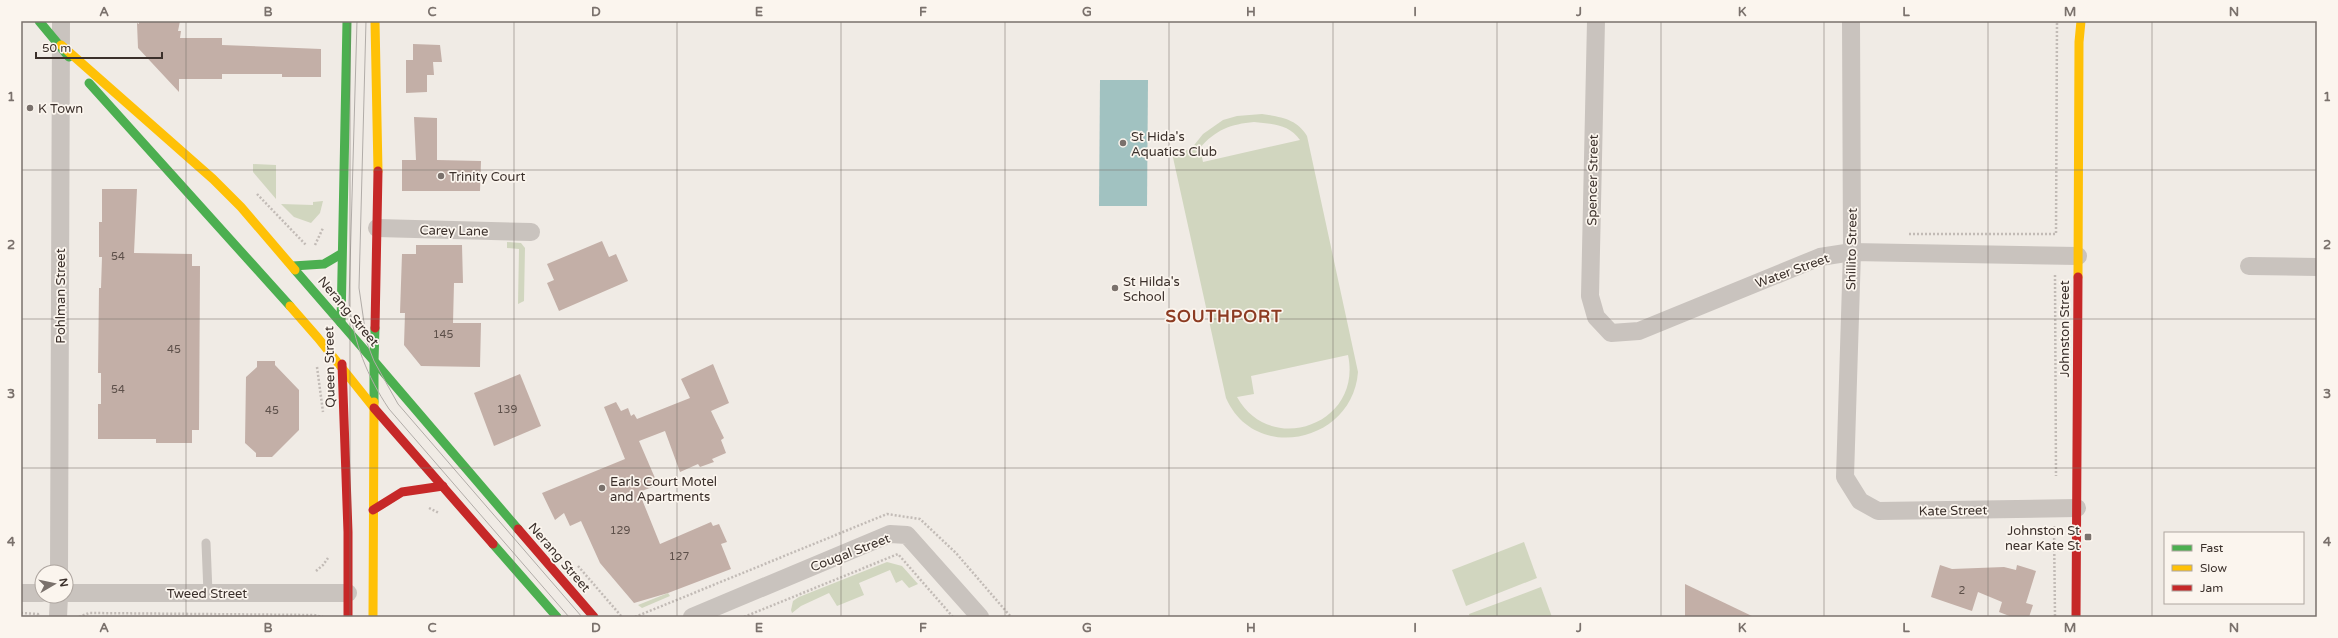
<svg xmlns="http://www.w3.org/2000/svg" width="2338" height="638" viewBox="0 0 2338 638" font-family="'Varela Round',sans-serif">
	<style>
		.green { fill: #d1d6bf; fill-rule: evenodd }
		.water { fill: #a1c2c1 }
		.building { fill: #c3afa7 }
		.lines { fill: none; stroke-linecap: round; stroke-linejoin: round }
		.path { stroke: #c2bbb6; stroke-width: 2.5; stroke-dasharray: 2 2; stroke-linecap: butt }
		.lane { stroke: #c9c3be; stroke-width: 9 }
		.street { stroke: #c9c3be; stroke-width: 18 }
		.fast { stroke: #4caf50; stroke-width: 9 }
		.slow { stroke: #ffc107; stroke-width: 9 }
		.jam { stroke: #c62828; stroke-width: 9 }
		.tram { stroke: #b1aca8; stroke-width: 1 }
		.grid { fill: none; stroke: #7a716c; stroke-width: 1; stroke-opacity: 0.55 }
		.poi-dot { fill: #7a716c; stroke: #fbf5ee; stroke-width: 1.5 }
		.labels { text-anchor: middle; stroke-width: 3.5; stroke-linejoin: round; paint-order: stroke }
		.number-label { font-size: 11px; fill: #5d504a }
		.poi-label { font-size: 13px; fill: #3b302b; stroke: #fbf5ee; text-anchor: start }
		.street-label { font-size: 13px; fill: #3b302b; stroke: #fbf5ee }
		.district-label { font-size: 17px; font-weight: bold; letter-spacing: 1px; fill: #8c3b22; stroke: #fbf5ee }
		.neatline { fill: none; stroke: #7a716c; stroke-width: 1.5 }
		.grid-label { font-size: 13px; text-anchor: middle; font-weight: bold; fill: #7a716c }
	</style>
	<rect width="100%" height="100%" fill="#f0ebe5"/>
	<!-- green -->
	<g class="green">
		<path d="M1262,114C1281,117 1297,119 1307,136L1358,372C1353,442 1255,464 1226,398L1172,153L1191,149L1203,134L1223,120L1237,116ZM1254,122C1272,124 1289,124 1300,140L1203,162L1200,148C1215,130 1231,124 1254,122ZM1348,355C1363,425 1270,457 1237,397L1254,394L1251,376Z"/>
		<path d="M253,164L276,165V199L253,172Z"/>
		<path d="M323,201L320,213L311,223L294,217L281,204L313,205V202Z"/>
		<path d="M507,242L521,243L525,248L524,301L518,304L519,249L507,248Z"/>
		<path d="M1524,542L1537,578L1466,606L1452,570Z"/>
		<path d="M887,562L902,566L918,584L909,588L902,580L896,583L890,570L859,583L864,595L837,606L829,593L801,606L792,613L791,610L793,601L799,597Z"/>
		<path d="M1541,587L1552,617H1470L1469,614Z"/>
		<path d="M668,593L670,596L642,608L638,605Z"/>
	</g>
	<!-- water -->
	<path class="water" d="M1100,80H1148L1147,206H1099Z"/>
	<!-- building -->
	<g class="building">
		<path d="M139,21H180L178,31H181L180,38H222V45L321,49V77H282V74H222V79H179V92L138,48L137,23L139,24Z"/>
		<path d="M413,44L440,45L442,62H433L434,75H427V92L406,93V60H413Z"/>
		<path d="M414,117L437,118V160L481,161L480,191H402V160H416Z"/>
		<path d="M102,189H137L134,253L192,254V266H200L199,430H192V443H156V439H98V404H101V373H98L99,288H101L102,257H99V222H102Z"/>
		<path d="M602,241L609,257L616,254L628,281L559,311L547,283L554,280L547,264Z"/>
		<path d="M416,245H462L463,283H454L453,323H481L480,367L421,366L404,345L405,313H400L402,254H416Z"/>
		<path d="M257,361H275V365L299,390V430L272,457H256V453L245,443L246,377L257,367Z"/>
		<path d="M713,364L729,403L711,411L724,438L721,440L726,453L712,459L714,462L700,467L698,464L680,472L665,431L639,441L658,485L639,492L660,544L711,522L713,526L719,524L727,542L721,544L731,569L668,593L634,603L600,563L581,521L570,526L564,513L555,520L542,493L625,459L604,407L616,402L621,411L628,408L631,416L634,414L637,419L690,398L681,379Z"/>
		<path d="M520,374L541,426L494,446L474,393Z"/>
		<path d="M1940,565L1952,569L2004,567L2016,570L2017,565L2036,571L2026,603L2033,605L2029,617H2012L1999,612L2002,602L1978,592L1972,611L1931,597Z"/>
		<path d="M1685,584L1754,617H1685Z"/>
	</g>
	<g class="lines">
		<!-- path -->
		<g class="path">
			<path d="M257,194L306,245"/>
			<path d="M1909,234H2056L2057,21"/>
			<path d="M315,245L323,228"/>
			<path d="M2055,275L2056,476"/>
			<path d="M317,367L323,412"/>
			<path d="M429,508L439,513"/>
			<path d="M2054,526L2055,617"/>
			<path d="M578,566L622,617"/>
			<path d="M316,571L323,565L328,558"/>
			<path d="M21,613L38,614V617"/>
			<path d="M79,617L89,613L314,615L323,617"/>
			<path d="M635,617L887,514L920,519L956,553L1011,617"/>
			<path d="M744,617L898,554L953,617"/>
		</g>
		<!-- lane -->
		<path class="lane" d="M206,543L208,593"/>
		<!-- street -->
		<g class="street">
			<path d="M1596,21L1590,296L1596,317L1611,333L1639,331L1820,257L1852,252L2078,256"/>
			<path d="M1851,21L1852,252L1845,477L1860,501L1878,511L2077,508"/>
			<path d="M377,228L531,232"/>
			<path d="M2249,266L2317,267"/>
			<path d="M59,572L61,21"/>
			<path d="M21,593H42"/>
			<path d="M66,593H348"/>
			<path d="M58,617L59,596"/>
			<path d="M692,617L890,534L907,535L980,617"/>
		</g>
		<!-- fast -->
		<g class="fast">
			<path d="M39,21L69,57"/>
			<path d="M89,83L290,306"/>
			<path d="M293,266L324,264L341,254"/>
			<path d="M295,270L374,361V402"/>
			<path d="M341,323L347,21"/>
			<path d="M375,328L374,361L518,529"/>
			<path d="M493,544L557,617"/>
		</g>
		<!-- slow -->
		<g class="slow">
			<path d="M375,21L378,171"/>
			<path d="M61,45L213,179L241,207L295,270"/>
			<path d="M2078,277L2079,42L2081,21"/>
			<path d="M290,306L318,338L374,408"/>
			<path d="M373,617L374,402"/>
		</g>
		<!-- jam -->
		<g class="jam">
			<path d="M375,328L378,171"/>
			<path d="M342,364L348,532V617"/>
			<path d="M374,408L493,544"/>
			<path d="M373,510L402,492L443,486"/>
			<path d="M518,529L594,617"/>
			<path d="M2076,617L2078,277"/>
		</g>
		<!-- tram -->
		<g class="tram">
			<path d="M357,21L349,303C354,343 367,376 389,409L569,617"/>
			<path d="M366,21L359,288L367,343L374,361L398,404L582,617"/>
		</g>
	</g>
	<!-- grid -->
	<path class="grid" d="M186,21V617M350,21V617M514,21V617M677,21V617M841,21V617M1005,21V617M1169,21V617M1333,21V617M1497,21V617M1661,21V617M1824,21V617M1988,21V617M2152,21V617M21,170H2317M21,319H2317M21,468H2317"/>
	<!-- markers -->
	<g class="poi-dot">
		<circle cx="30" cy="108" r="4"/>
		<circle cx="1123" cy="143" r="4"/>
		<circle cx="441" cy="176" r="4"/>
		<circle cx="1115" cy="288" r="4"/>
		<circle cx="602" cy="488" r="4"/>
		<rect x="2084" y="533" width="8" height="8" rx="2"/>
	</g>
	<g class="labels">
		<!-- number labels -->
		<g class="number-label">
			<text x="118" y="260">54</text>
			<text x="443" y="338">145</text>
			<text x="174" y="353">45</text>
			<text x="118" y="393">54</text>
			<text x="507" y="413">139</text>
			<text x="272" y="414">45</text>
			<text x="620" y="534">129</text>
			<text x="679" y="560">127</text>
			<text x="1962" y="594">2</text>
		</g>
		<!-- poi labels -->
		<g class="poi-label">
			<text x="38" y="113">K Town</text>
			<text x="1131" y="141">St Hida's<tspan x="1131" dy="15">Aquatics Club</tspan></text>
			<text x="449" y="181">Trinity Court</text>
			<text x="1123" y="286">St Hilda's<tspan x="1123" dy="15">School</tspan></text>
			<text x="610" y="486">Earls Court Motel<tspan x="610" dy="15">and Apartments</tspan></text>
			<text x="2080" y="535" text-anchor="end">Johnston St<tspan x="2080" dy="15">near Kate St</tspan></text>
		</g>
		<!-- street labels -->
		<g class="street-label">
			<text transform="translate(1592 180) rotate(-89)" y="5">Spencer Street</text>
			<text transform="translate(454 230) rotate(1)" y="5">Carey Lane</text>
			<text transform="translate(1851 249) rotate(-89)" y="5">Shillito Street</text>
			<text transform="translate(1792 270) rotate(-20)" y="5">Water Street</text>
			<text transform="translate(60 296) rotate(-90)" y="5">Pohlman Street</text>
			<text transform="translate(349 311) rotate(50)" y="5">Nerang Street</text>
			<text transform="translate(2064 329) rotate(-90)" y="5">Johnston Street</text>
			<text transform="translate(329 367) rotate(-91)" y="5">Queen Street</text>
			<text transform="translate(1953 510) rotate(-1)" y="5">Kate Street</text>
			<text transform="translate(850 552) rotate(-21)" y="5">Cougal Street</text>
			<text transform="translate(560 557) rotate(49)" y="5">Nerang Street</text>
			<text x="207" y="598">Tweed Street</text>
		</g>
		<!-- district labels -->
		<g class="district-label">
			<text x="1224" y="322">SOUTHPORT</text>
		</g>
	</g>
	<!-- border -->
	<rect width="2338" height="638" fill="none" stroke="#fbf5ee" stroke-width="44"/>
	<!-- legend -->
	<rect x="2164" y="532" width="140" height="72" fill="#fbf5ee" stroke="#aea6a0"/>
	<rect x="2172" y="545" width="20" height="6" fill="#4caf50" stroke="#aea6a0"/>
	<text x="2200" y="552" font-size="12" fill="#3b302b">Fast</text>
	<rect x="2172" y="565" width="20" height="6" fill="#ffc107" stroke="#aea6a0"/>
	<text x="2200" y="572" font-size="12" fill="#3b302b">Slow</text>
	<rect x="2172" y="585" width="20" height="6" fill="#c62828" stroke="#aea6a0"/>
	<text x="2200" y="592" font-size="12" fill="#3b302b">Jam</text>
	<!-- north arrow -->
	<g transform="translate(54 584) rotate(81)"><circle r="19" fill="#fbf5ee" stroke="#aea6a0"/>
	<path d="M0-3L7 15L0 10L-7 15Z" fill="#7a716c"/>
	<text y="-6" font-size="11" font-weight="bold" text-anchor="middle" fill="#3b302b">N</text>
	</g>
	<!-- scale -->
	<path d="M36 52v6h126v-6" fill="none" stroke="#3b302b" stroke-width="2"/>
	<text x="42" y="52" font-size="12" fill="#3b302b" stroke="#fbf5ee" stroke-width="3" paint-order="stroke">50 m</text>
	<rect x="22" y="22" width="2294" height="594" class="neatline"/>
	<g class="grid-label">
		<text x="104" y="16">A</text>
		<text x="268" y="16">B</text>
		<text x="432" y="16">C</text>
		<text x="596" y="16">D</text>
		<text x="759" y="16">E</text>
		<text x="923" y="16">F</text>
		<text x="1087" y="16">G</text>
		<text x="1251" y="16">H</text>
		<text x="1415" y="16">I</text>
		<text x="1579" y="16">J</text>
		<text x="1742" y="16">K</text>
		<text x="1906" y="16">L</text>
		<text x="2070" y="16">M</text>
		<text x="2234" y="16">N</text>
		<text x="11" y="101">1</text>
		<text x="2327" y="101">1</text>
		<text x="11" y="249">2</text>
		<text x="2327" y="249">2</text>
		<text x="11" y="398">3</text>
		<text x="2327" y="398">3</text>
		<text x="11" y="546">4</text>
		<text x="2327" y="546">4</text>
		<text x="104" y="632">A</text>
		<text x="268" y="632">B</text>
		<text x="432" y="632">C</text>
		<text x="596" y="632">D</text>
		<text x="759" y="632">E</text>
		<text x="923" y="632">F</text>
		<text x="1087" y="632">G</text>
		<text x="1251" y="632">H</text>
		<text x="1415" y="632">I</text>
		<text x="1579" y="632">J</text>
		<text x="1742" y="632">K</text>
		<text x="1906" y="632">L</text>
		<text x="2070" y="632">M</text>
		<text x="2234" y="632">N</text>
	</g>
</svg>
